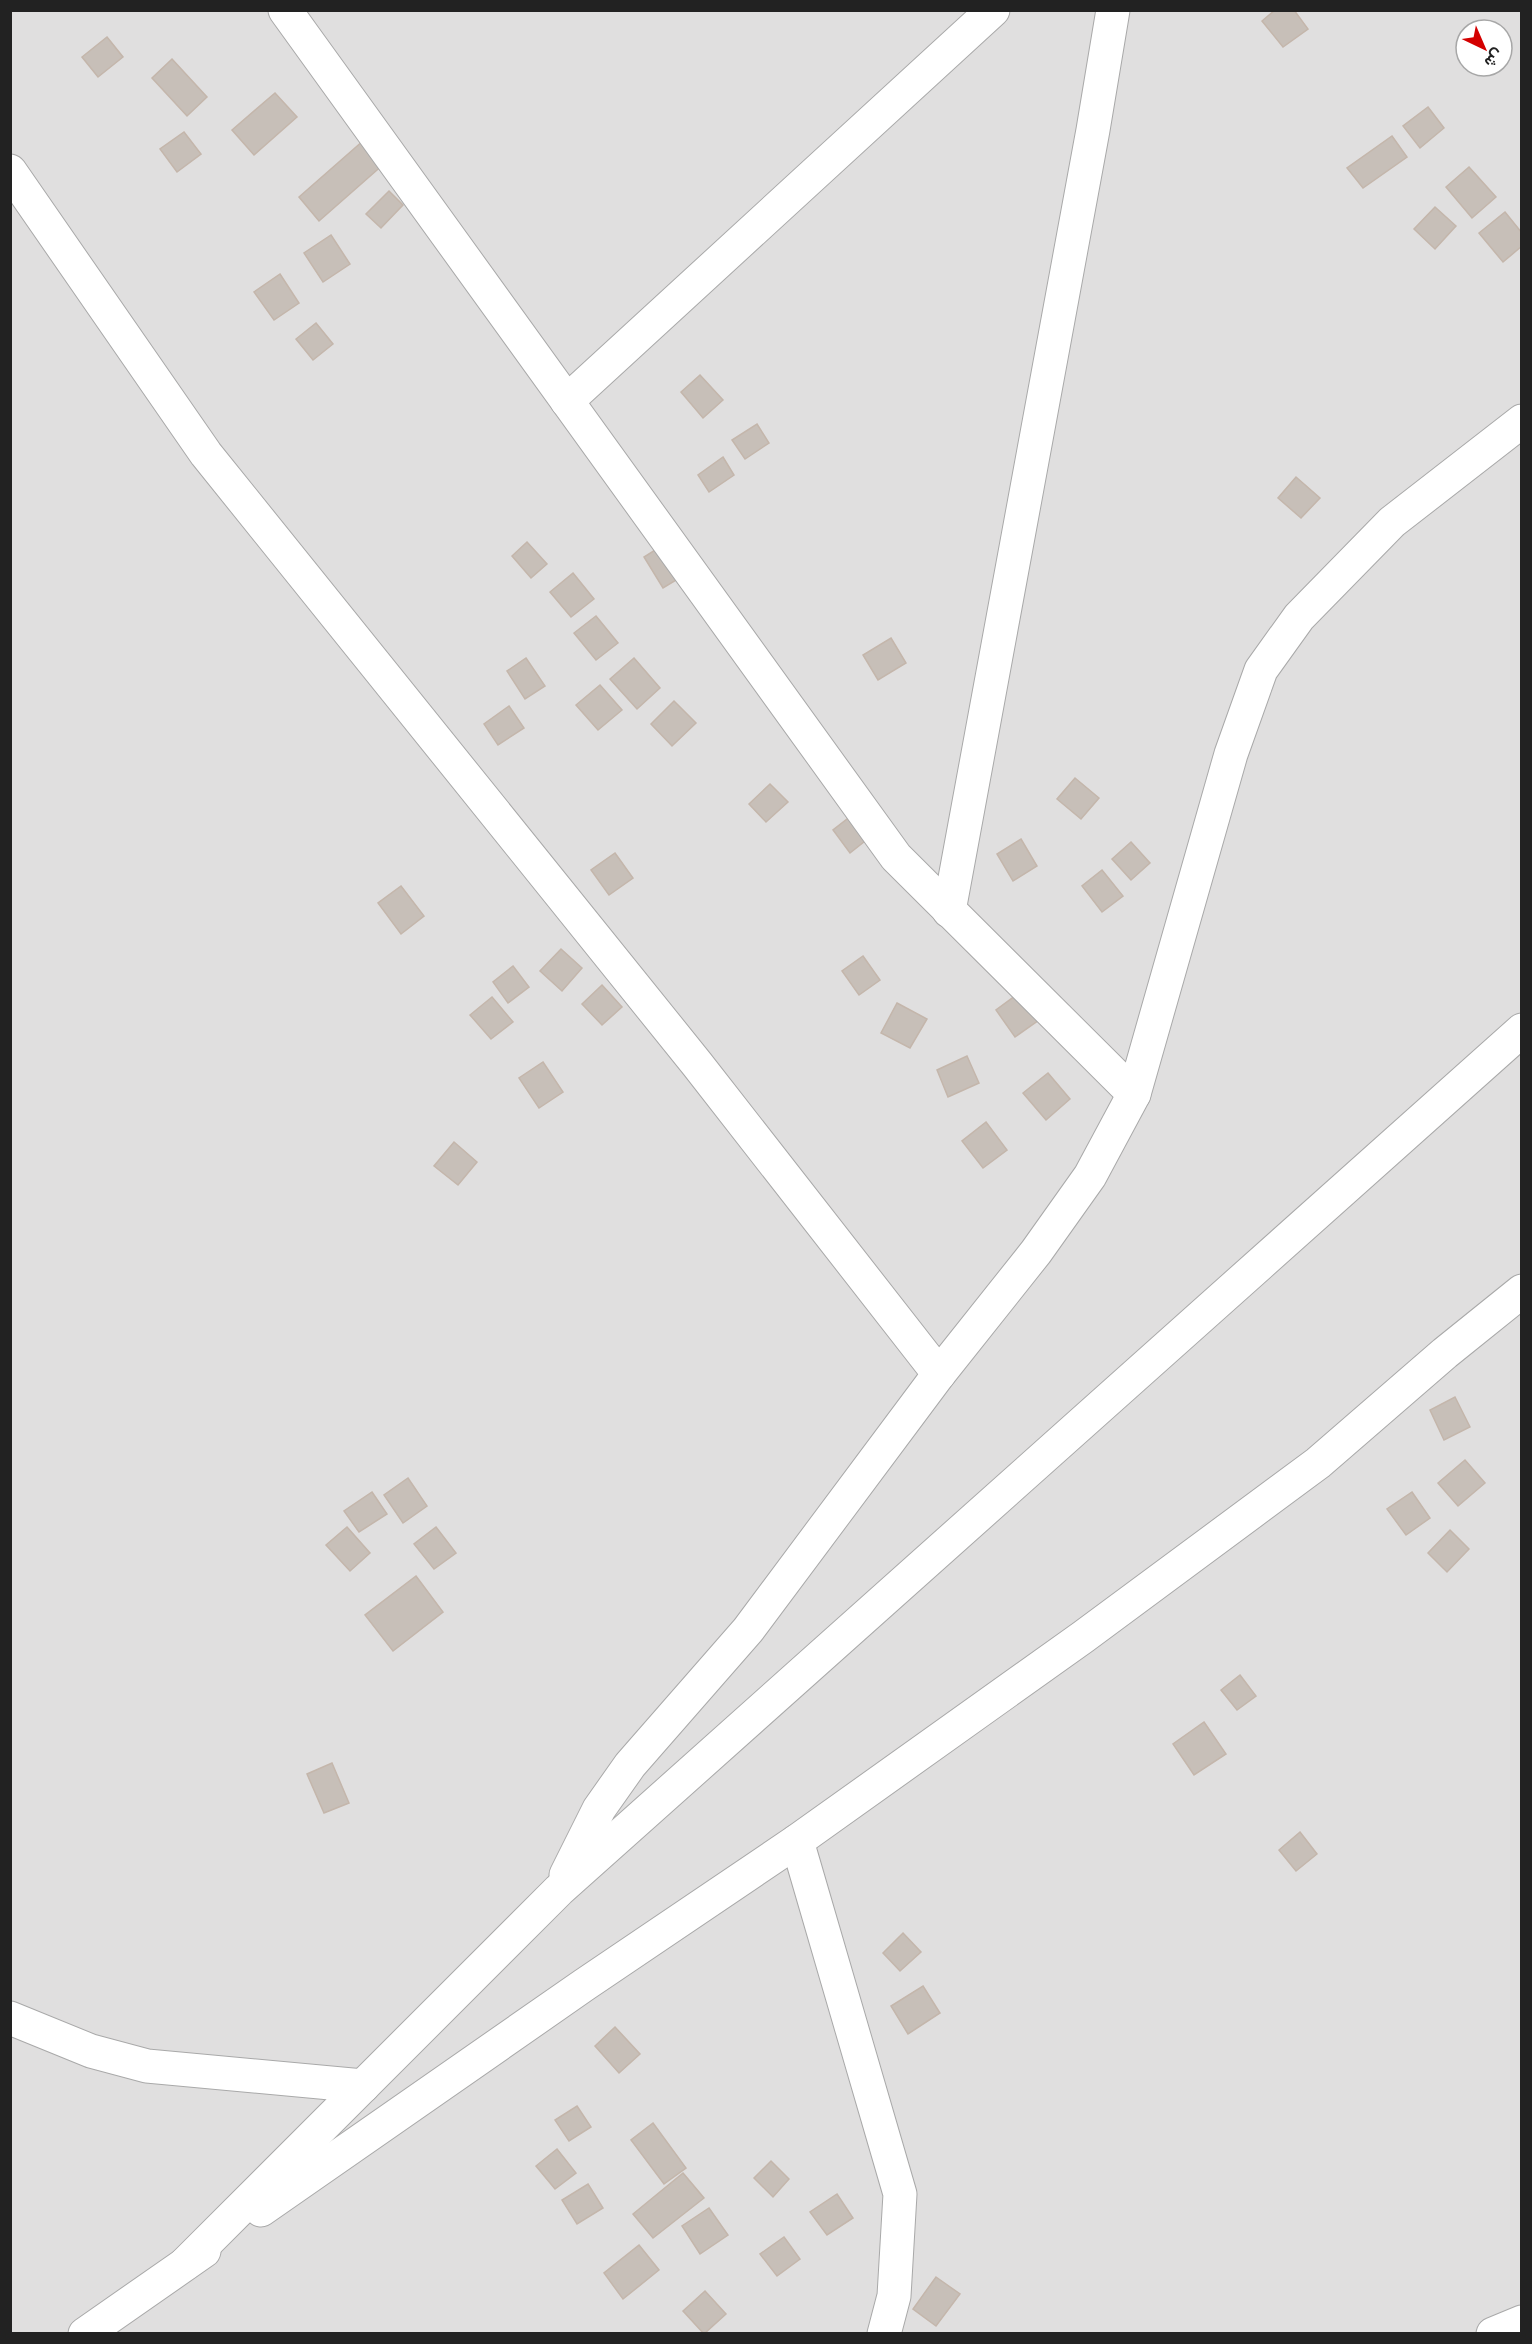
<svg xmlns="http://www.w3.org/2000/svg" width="1532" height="2344" viewBox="0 0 1532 2344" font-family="Inter,Vazirmatn,sans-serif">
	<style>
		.residential { fill: #e0dfdf; fill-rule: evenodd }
		.building { fill: #c7bfb8; stroke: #c4b6ab; stroke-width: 1.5 }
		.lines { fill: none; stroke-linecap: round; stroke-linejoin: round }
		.minor-casing { stroke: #a9a9a9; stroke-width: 35 }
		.minor { stroke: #fff; stroke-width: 33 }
	</style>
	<rect width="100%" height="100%" fill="#f2efe9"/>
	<!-- residential -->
	<path class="residential" d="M11,11H1521V2333H11ZM1466,30H1502V66H1466Z"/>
	<!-- building -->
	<g class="building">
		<path d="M1275,10H1294L1308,29L1283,47L1262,21Z"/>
		<path d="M107,37L123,57L98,77L82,57Z"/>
		<path d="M172,59L207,97L187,116L152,78Z"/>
		<path d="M275,93L297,117L254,155L232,130Z"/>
		<path d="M1428,107L1444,128L1420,148L1403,126Z"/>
		<path d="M184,132L201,154L177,172L160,149Z"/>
		<path d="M1392,136L1407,157L1363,188L1347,168Z"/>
		<path d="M364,140L385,163L319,221L299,197Z"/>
		<path d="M1469,167L1496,197L1472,218L1446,187Z"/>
		<path d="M389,191L403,205L381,228L366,214Z"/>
		<path d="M1435,207L1456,226L1435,249L1414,229Z"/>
		<path d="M1505,212L1522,233V246L1503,262L1479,233Z"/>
		<path d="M331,235L350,264L323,282L304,253Z"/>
		<path d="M280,274L299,303L274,320L254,292Z"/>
		<path d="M316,323L333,344L313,360L296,339Z"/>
		<path d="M700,375L723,400L703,418L681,392Z"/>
		<path d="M757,424L769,443L745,459L732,440Z"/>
		<path d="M723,457L734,475L709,492L698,475Z"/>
		<path d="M1296,477L1320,498L1301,518L1278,498Z"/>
		<path d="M671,540L691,571L663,588L644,557Z"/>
		<path d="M527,542L547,564L531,578L512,556Z"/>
		<path d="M573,573L594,599L571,617L550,592Z"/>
		<path d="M596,616L618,643L596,660L574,633Z"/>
		<path d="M891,638L906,663L878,680L863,655Z"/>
		<path d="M526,658L545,686L525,699L507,671Z"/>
		<path d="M634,658L660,688L637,709L610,679Z"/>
		<path d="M600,685L622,710L598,730L576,705Z"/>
		<path d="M674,701L696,723L672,746L651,724Z"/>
		<path d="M509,706L524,728L498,745L484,724Z"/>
		<path d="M1075,778L1099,798L1081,819L1057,799Z"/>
		<path d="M770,784L788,802L766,822L749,804Z"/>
		<path d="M856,812L874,834L850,853L833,830Z"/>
		<path d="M1021,839L1037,866L1013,881L997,854Z"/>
		<path d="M1131,842L1150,863L1131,880L1112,859Z"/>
		<path d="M615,853L633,878L609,895L591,870Z"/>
		<path d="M1102,870L1123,896L1102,912L1082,886Z"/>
		<path d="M401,886L424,916L401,934L378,903Z"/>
		<path d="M561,949L582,968L562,991L540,971Z"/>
		<path d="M863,956L880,980L859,995L842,971Z"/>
		<path d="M513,966L529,987L508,1003L493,982Z"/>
		<path d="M602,985L622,1007L602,1025L582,1004Z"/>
		<path d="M1019,993L1039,1020L1015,1037L996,1010Z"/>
		<path d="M492,997L513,1022L491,1039L470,1015Z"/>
		<path d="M897,1003L927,1019L910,1048L881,1033Z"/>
		<path d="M967,1056L979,1083L948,1097L937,1070Z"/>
		<path d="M543,1062L563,1092L539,1108L519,1078Z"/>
		<path d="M1048,1073L1070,1099L1046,1120L1023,1093Z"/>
		<path d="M986,1122L1007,1150L983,1168L962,1141Z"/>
		<path d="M454,1142L477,1162L458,1185L434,1166Z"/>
		<path d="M1455,1397L1470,1427L1444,1440L1430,1410Z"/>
		<path d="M1465,1460L1485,1483L1458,1506L1438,1483Z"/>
		<path d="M408,1478L427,1506L403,1523L384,1495Z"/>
		<path d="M372,1492L387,1514L359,1532L344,1511Z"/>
		<path d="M1412,1492L1430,1518L1406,1535L1387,1509Z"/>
		<path d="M347,1527L370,1553L350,1571L326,1545Z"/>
		<path d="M436,1527L456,1553L434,1569L414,1544Z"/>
		<path d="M1450,1530L1469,1549L1447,1572L1428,1553Z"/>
		<path d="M416,1576L443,1612L393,1651L365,1615Z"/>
		<path d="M1240,1675L1256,1696L1237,1710L1221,1690Z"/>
		<path d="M1204,1722L1226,1754L1194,1775L1173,1744Z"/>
		<path d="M332,1763L349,1803L324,1813L307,1774Z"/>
		<path d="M1300,1832L1317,1854L1296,1871L1279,1850Z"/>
		<path d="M903,1933L921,1952L900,1971L883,1953Z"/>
		<path d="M923,1986L940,2013L908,2034L891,2006Z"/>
		<path d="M615,2027L640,2054L619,2073L595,2046Z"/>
		<path d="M577,2106L591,2127L569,2141L555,2120Z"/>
		<path d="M653,2123L686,2168L664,2184L631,2140Z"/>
		<path d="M557,2149L576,2173L555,2189L536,2166Z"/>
		<path d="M771,2161L789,2179L773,2197L754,2178Z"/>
		<path d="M683,2173L704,2198L653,2238L633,2214Z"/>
		<path d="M588,2184L603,2208L577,2224L562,2200Z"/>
		<path d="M837,2194L853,2218L827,2235L810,2212Z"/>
		<path d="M709,2208L728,2235L700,2254L682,2226Z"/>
		<path d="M784,2237L800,2259L777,2276L760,2254Z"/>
		<path d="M639,2245L659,2270L623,2299L604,2273Z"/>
		<path d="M936,2277L960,2294L936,2326L913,2309Z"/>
		<path d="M705,2291L726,2314L704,2334L683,2311Z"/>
	</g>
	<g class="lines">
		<!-- minor casing -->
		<g class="minor-casing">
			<g id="minor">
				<path d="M285,10L896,857L1134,1094"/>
				<path d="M10,171L206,454L697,1064L939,1374"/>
				<path d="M567,401L993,10"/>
				<path d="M949,911L1093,130L1113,10"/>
				<path d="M797,1841L900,2194L894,2296L884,2334"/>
				<path d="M566,1875L599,1809L630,1765L748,1630L939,1374L1036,1252L1090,1176L1134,1094L1231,754L1261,670L1299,617L1392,522L1522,421"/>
				<path d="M10,2018L91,2051L147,2066L363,2086"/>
				<path d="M261,2210L584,1985L797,1841L1083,1637L1318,1463L1445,1353L1522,1291"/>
				<path d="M186,2263L559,1890L1522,1030"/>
				<path d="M85,2334L204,2251"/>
				<path d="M1493,2334L1522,2322"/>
			</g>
		</g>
		<!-- minor -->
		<use href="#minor" class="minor"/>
	</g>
	<!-- border -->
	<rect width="1532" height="2344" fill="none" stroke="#222222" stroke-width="24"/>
	<!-- north arrow -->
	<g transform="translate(1484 48) rotate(136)"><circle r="28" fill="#ffffff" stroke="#a7a7a7" stroke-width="1.5"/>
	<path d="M0-4.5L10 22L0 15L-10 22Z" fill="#d40000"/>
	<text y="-9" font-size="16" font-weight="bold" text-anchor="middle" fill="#222222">ش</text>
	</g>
</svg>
